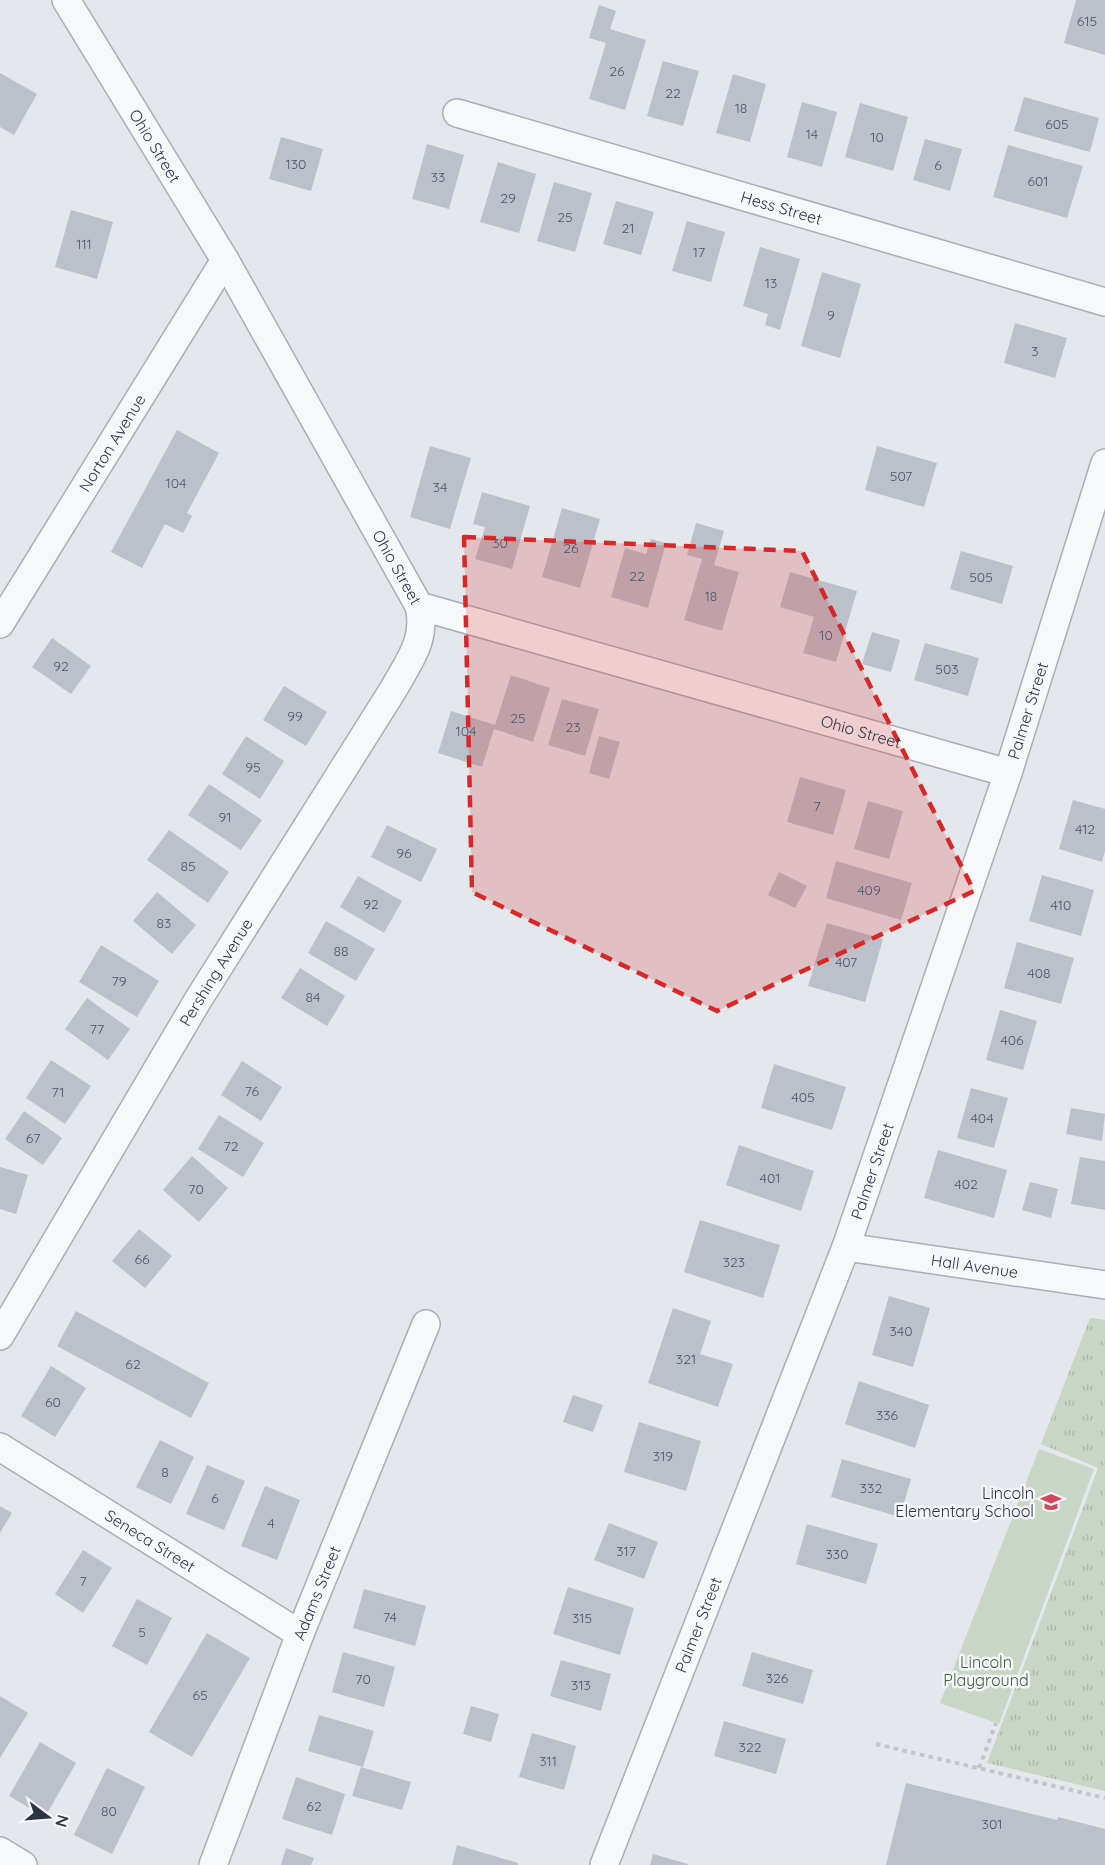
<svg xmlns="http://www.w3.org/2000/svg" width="1105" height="1865" viewBox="0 0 1105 1865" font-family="Quicksand,sans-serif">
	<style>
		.grass { fill: url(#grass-tufts) }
		.green { fill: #c9d6c5 }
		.building { fill: #bbc0ca }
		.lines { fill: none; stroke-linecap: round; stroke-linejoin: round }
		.minor-casing { stroke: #a9aeb7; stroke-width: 30 }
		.path { stroke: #c2c5cb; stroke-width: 4; stroke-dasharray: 4.5 4.5; stroke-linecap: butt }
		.minor { stroke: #f7f8fa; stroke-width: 27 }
		.marked { fill: #d62828; fill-opacity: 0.2; stroke: #d62828; stroke-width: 4.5; stroke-dasharray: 12 8; stroke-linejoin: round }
		.labels { text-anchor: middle; stroke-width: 5; stroke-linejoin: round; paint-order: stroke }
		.number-label { font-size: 14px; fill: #4f5766 }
		.street-label { font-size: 16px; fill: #2b3445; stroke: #f4f6f9 }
		.poi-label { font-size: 16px; fill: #2b3445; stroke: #f4f6f9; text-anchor: end }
		.park-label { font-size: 16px; fill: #3f6138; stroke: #f4f6f9 }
	</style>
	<defs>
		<pattern id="grass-tufts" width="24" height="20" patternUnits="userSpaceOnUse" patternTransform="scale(1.5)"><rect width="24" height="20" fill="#c9d6c5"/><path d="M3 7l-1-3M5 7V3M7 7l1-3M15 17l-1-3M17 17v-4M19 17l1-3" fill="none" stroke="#adb8ab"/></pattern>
	</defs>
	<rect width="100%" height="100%" fill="#e4e7ec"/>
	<!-- grass -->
	<path class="grass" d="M1090,1318L1105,1320V1791L987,1763L1098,1468L1041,1444Z"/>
	<!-- green -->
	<path class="green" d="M1039,1449L1094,1469L999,1724L940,1703Z"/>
	<!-- building -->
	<g class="building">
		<path d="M1076,0H1105V55L1064,43Z"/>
		<path d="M599,5L616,11L610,29L646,40L625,110L589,99L606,43L589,38Z"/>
		<path d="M663,61L699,71L683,126L647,116Z"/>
		<path d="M0,73L37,94L14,135L0,127Z"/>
		<path d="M733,74L766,84L750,142L716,133Z"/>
		<path d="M1024,97L1099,118L1090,152L1014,131Z"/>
		<path d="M802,102L837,112L822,167L787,157Z"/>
		<path d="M860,103L908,117L893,171L845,157Z"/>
		<path d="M281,137L323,149L311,191L269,179Z"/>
		<path d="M925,139L962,149L950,191L913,180Z"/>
		<path d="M427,144L464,155L449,209L412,199Z"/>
		<path d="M1008,145L1083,166L1067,218L993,197Z"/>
		<path d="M498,162L536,174L519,233L480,222Z"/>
		<path d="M554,182L592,193L575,252L537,241Z"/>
		<path d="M616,201L654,212L641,255L603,244Z"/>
		<path d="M71,210L113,222L97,279L55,267Z"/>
		<path d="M687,221L725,232L711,282L672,271Z"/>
		<path d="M760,247L800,259L780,330L765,325L768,314L743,306Z"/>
		<path d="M822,272L861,284L840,358L801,346Z"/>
		<path d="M1015,323L1067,338L1055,378L1004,363Z"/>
		<path d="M177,430L219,453L187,513L192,516L183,533L165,524L142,568L111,552Z"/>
		<path d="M430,446L471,458L450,529L410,517Z"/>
		<path d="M877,446L937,463L924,507L865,490Z"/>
		<path d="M482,492L530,506L512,569L475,559L485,527L473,524Z"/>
		<path d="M562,508L600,519L580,588L542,577Z"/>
		<path d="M696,523L724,531L714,565L739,572L722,631L684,620L702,559L687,555Z"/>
		<path d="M651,539L666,543L648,608L611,597L625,548L646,554Z"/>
		<path d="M961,551L1013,566L1002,604L950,589Z"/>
		<path d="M790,572L857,591L836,662L803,653L814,617L780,607Z"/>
		<path d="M872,632L900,640L891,672L862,664Z"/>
		<path d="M52,638L91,666L71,694L32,667Z"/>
		<path d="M925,643L979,658L968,696L914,680Z"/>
		<path d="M511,675L550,688L533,742L494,729L482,767L438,753L451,711L495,725Z"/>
		<path d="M284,686L327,712L306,746L263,720Z"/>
		<path d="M562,699L599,709L585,756L548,745Z"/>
		<path d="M246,736L284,761L260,799L222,774Z"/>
		<path d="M599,736L620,742L609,779L589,773Z"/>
		<path d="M800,777L846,790L833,835L787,822Z"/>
		<path d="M209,784L262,820L241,850L188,815Z"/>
		<path d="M1073,800L1105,809V851L1102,862L1059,849Z"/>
		<path d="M868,801L903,811L889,859L854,849Z"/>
		<path d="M387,825L437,849L421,882L371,857Z"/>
		<path d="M169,830L229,872L208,903L147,860Z"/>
		<path d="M836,861L912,883L901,920L826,898Z"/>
		<path d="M779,872L807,886L795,908L768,895Z"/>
		<path d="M1042,875L1094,890L1081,936L1029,921Z"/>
		<path d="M358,876L402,901L384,933L340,907Z"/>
		<path d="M157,892L196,925L172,954L133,921Z"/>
		<path d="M326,921L375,949L356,981L308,953Z"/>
		<path d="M827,923L883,939L865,1002L808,986Z"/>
		<path d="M1017,942L1074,958L1061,1004L1004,988Z"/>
		<path d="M101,945L159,981L137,1017L79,982Z"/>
		<path d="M300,968L345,996L327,1026L281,998Z"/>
		<path d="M87,998L130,1029L108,1060L65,1029Z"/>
		<path d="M1000,1010L1037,1021L1023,1070L986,1060Z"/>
		<path d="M51,1060L91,1086L65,1124L26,1098Z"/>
		<path d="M242,1061L282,1087L261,1121L221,1095Z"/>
		<path d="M774,1064L846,1087L832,1130L761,1108Z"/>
		<path d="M971,1088L1008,1098L994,1148L957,1138Z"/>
		<path d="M1071,1108L1105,1114L1102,1141L1066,1134Z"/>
		<path d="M24,1111L62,1138L43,1165L5,1139Z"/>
		<path d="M219,1115L264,1143L243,1177L198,1149Z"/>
		<path d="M739,1145L814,1171L801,1211L726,1185Z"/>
		<path d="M938,1150L1007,1170L994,1218L924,1198Z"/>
		<path d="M192,1156L228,1188L199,1222L163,1190Z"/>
		<path d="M1080,1157L1105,1161V1210L1071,1204Z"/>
		<path d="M0,1167L28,1175L16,1214L0,1209Z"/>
		<path d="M1030,1182L1058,1189L1051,1218L1022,1210Z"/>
		<path d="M700,1220L780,1245L763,1298L684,1272Z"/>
		<path d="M139,1229L172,1256L145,1288L112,1261Z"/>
		<path d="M889,1296L930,1308L913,1367L872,1355Z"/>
		<path d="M673,1308L711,1321L700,1354L733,1364L718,1407L648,1383Z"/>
		<path d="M76,1311L209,1383L191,1418L57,1346Z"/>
		<path d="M51,1366L86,1388L55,1437L21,1416Z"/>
		<path d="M859,1381L929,1405L915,1448L845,1424Z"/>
		<path d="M573,1395L603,1405L593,1432L563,1422Z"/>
		<path d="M639,1422L701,1441L686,1491L624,1472Z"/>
		<path d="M160,1440L194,1457L171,1504L136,1487Z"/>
		<path d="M842,1459L911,1479L900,1517L831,1497Z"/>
		<path d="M207,1465L245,1481L224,1530L186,1514Z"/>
		<path d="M265,1486L300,1500L277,1560L241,1546Z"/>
		<path d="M0,1506L12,1513L0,1533Z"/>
		<path d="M609,1523L658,1542L644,1579L594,1560Z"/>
		<path d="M807,1524L878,1544L866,1584L796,1564Z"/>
		<path d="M83,1550L112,1568L83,1613L55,1594Z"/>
		<path d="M568,1587L634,1608L620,1655L553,1634Z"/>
		<path d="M364,1589L426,1606L415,1646L353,1628Z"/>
		<path d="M137,1599L172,1618L147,1665L112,1646Z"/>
		<path d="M207,1633L250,1658L192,1757L149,1732Z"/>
		<path d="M343,1652L395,1667L384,1707L332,1692Z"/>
		<path d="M752,1652L813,1670L803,1704L742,1686Z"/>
		<path d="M561,1660L611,1674L601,1711L550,1696Z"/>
		<path d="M0,1696L28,1713L0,1758Z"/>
		<path d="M471,1706L499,1714L491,1742L463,1734Z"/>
		<path d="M319,1715L374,1731L363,1767L308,1751Z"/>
		<path d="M724,1721L786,1739L776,1774L714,1756Z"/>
		<path d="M532,1733L576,1746L564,1790L519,1777Z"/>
		<path d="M40,1742L76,1763L45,1817L9,1796Z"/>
		<path d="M361,1767L411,1782L402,1810L352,1796Z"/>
		<path d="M107,1768L145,1787L112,1854L74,1835Z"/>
		<path d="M296,1777L345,1794L332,1835L282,1819Z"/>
		<path d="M906,1783L1057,1820L1058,1817L1105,1829V1865H886Z"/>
		<path d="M457,1845L518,1863V1865H452Z"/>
		<path d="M286,1848L314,1858L311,1865H281Z"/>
		<path d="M653,1854L688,1864V1865H650Z"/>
	</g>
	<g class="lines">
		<!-- minor casing -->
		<g class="minor-casing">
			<g id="minor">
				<path id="s1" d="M66,0L225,260L419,606L1008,773"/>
				<path id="s2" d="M457,113L1105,302"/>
				<path id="s3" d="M0,624L225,260"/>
				<path id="s4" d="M846,1247L1105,1285"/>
				<path id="s5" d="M0,1336L198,1000L393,690C409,661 427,640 419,606"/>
				<path id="s6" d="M0,1447L300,1634"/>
				<path d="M0,1851L23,1865"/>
				<path id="s7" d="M213,1865L300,1634L426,1324"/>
				<path id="s8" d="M604,1865L846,1247L1008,773L1105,463"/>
			</g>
		</g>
		<!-- path -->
		<g class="path">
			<path d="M876,1744L1105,1798"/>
			<path d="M979,1768L996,1723"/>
		</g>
		<!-- minor -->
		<use href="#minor" class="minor"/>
	</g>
	<!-- marked area -->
	<path class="marked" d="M464,537L802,551L974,891L717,1011L472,892Z"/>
	<!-- icons -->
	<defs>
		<g id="school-bare" transform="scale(1.62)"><path d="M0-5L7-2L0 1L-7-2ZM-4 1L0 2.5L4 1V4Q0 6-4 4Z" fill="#d1495b" stroke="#f4f6f9" stroke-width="2.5" paint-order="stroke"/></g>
	</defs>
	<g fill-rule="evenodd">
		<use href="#school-bare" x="1051" y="1502"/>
	</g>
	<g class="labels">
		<!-- number labels -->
		<g class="number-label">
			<text x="1087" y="26">615</text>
			<text x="617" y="76">26</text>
			<text x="673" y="98">22</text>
			<text x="741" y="113">18</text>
			<text x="1057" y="129">605</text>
			<text x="812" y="139">14</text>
			<text x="877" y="142">10</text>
			<text x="296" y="169">130</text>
			<text x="938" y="170">6</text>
			<text x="438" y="182">33</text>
			<text x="1038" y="186">601</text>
			<text x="508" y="203">29</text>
			<text x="565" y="222">25</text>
			<text x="628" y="233">21</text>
			<text x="84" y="249">111</text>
			<text x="699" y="257">17</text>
			<text x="771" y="288">13</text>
			<text x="831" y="320">9</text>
			<text x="1035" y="356">3</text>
			<text x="901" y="481">507</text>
			<text x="176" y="488">104</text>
			<text x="440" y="492">34</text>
			<text x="500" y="548">30</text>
			<text x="571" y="553">26</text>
			<text x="637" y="581">22</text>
			<text x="981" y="582">505</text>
			<text x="711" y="601">18</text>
			<text x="826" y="640">10</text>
			<text x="61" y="671">92</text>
			<text x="947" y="674">503</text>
			<text x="295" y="721">99</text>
			<text x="518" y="723">25</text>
			<text x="573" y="732">23</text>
			<text x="466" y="736">104</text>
			<text x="253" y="772">95</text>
			<text x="817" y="811">7</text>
			<text x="225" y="822">91</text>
			<text x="1085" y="834">412</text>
			<text x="404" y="858">96</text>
			<text x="188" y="871">85</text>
			<text x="869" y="895">409</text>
			<text x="371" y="909">92</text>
			<text x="1061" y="910">410</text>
			<text x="164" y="928">83</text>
			<text x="341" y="956">88</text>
			<text x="846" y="967">407</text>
			<text x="1039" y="978">408</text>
			<text x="119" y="986">79</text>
			<text x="313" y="1002">84</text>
			<text x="97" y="1034">77</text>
			<text x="1012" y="1045">406</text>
			<text x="252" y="1096">76</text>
			<text x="58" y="1097">71</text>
			<text x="803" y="1102">405</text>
			<text x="982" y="1123">404</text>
			<text x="33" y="1143">67</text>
			<text x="231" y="1151">72</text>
			<text x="770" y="1183">401</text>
			<text x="966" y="1189">402</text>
			<text x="196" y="1194">70</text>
			<text x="142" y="1264">66</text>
			<text x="734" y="1267">323</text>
			<text x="901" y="1336">340</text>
			<text x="686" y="1364">321</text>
			<text x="133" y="1369">62</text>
			<text x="53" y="1407">60</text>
			<text x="887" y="1420">336</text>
			<text x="663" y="1461">319</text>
			<text x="165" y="1477">8</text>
			<text x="871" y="1493">332</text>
			<text x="215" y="1503">6</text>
			<text x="271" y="1528">4</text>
			<text x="626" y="1556">317</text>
			<text x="837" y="1559">330</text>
			<text x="83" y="1586">7</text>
			<text x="390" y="1622">74</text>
			<text x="582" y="1623">315</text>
			<text x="142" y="1637">5</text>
			<text x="777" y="1683">326</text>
			<text x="363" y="1684">70</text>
			<text x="581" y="1690">313</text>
			<text x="200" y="1700">65</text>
			<text x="750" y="1752">322</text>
			<text x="548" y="1766">311</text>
			<text x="314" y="1811">62</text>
			<text x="109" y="1816">80</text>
			<text x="992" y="1829">301</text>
		</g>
		<!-- street labels -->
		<g class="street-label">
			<text dy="6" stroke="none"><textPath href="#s1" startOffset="171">Ohio Street</textPath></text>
			<text dy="6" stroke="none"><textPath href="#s2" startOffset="338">Hess Street</textPath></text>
			<text dy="6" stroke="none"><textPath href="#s3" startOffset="213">Norton Avenue</textPath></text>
			<text dy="6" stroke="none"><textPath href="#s1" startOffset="657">Ohio Street</textPath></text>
			<text dy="6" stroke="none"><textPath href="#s8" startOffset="1230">Palmer Street</textPath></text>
			<text dy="6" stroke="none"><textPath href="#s1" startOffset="1161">Ohio Street</textPath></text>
			<text dy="6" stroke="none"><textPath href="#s5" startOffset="423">Pershing Avenue</textPath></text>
			<text dy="6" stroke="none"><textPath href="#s8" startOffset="744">Palmer Street</textPath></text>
			<text dy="6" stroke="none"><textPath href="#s4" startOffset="130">Hall Avenue</textPath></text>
			<text dy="6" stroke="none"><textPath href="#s6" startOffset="177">Seneca Street</textPath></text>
			<text dy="6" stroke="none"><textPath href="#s7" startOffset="291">Adams Street</textPath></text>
			<text dy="6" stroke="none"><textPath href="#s8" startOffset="258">Palmer Street</textPath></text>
		</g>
		<!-- poi labels -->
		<g class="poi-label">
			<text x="1034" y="1499">Lincoln<tspan x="1034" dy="18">Elementary School</tspan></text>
		</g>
		<!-- park labels -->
		<g class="park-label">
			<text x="986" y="1668">Lincoln<tspan x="986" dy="18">Playground</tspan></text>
		</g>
	</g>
	<!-- north arrow -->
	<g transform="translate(48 1817) rotate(106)" stroke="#f4f6f9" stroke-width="4.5" paint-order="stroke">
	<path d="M0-4.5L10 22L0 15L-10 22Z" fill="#2b3445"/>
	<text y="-9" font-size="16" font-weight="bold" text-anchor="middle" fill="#2b3445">N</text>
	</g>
</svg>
